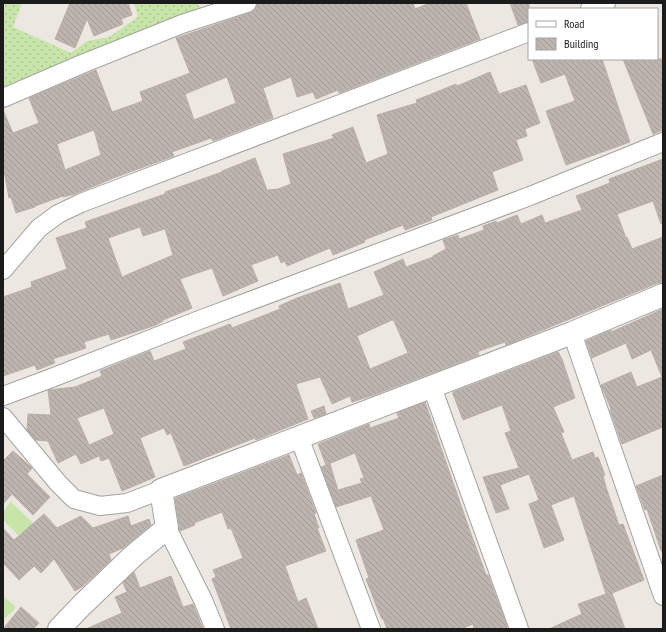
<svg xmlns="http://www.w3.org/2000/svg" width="666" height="632" viewBox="0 0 666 632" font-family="'PT Sans Narrow',sans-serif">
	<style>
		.grass { fill: url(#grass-dots) }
		.garden { fill: #c7e4a9 }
		.building { fill: url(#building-back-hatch); stroke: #bcafa4; fill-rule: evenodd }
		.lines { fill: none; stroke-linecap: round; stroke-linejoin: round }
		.minor-casing { stroke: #a2a2a2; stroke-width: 20 }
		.tertiary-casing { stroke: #a2a2a2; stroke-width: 24 }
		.minor { stroke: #fff; stroke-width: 18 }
		.tertiary { stroke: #fff; stroke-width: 22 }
	</style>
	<defs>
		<pattern id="grass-dots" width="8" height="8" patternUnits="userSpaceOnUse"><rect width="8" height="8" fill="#c7e4a9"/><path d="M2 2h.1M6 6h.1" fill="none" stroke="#aac391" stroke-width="1.8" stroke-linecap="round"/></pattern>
		<pattern id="building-back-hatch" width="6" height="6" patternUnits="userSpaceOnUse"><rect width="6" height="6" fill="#bcb4ae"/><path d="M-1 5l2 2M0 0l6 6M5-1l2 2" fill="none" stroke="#a19a95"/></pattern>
	</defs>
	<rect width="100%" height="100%" fill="#ece8e1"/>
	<!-- grass -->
	<path class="grass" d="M3,3H22L13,27L71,53L87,41L109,37L138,17L134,3H196L202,9L3,104Z"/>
	<!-- garden -->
	<g class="garden">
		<path d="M11,502L33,523L27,529L18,535L3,520C3,512 5,508 11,502Z"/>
		<path d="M3,596L15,606L14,610L3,620Z"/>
	</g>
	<!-- building -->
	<g class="building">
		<path d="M70,3H128L132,15L121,19L123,24L94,36L87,19L75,48L55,39Z"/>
		<path d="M262,3H413L415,9L430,3H466L480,39L339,93L338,90L316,99L313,92L297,97L291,77L263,88L273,118L213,141L211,138L172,152L174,156L116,177L75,194L63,197V196L35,206V207L16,213L11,197L9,198L3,165V110L13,133L39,123L29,98L96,70L112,112L143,101L140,92L190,73L176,38L250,13L255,10L257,5ZM227,77L236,103L194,120L185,94ZM94,130L101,155L65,170L57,144Z"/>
		<path d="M510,3H529V22L518,25Z"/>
		<path d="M532,59H602L630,142L566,165L546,111L575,101L565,74L541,83Z"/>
		<path d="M623,59H663V130L653,134Z"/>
		<path d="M490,72L499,94L526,85L540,123L525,129L527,136L516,140L523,160L492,172L498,190L431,217L432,220L405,230L403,225L364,240L365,242L333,255L330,248L287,266L285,261L281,263L278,255L251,265L258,281L223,296L212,268L180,279L192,308L163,320V321L156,325L111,340L109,334L84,342L86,348L53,359L55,363L37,370L35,365L3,376V297L32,287L31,282L67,269L56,238L87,228L85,222L165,194V192L222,172V171L255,158L267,190L278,189L291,184L283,154L334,138L332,135L353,127L366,163L388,154L377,115L417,103L416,100L429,95L456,84L457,86ZM140,227L143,236L165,229L173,255L122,277L108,238Z"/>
		<path d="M663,159V223L661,224L653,201L617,214L626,238L627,237L632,249L663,237V283H658L506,345L505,342L479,351L478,353L479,355L371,396L352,402L350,396L332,404L320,377L296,384L308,419L256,440L255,438L184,466L171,433L167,435L164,428L140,438L155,477L122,491L109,458L101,461L99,456L81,464L76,454L58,463L48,441L36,440L27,430L28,414L51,415L48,390L75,387L102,376L100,371L150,351L154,361L186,349L183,342L230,324L232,328L280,309L279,306L297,298L340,283L348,309L384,295L374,272L403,259L406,267L433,257V256L446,249L443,240L458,235L459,239L484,230L483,226L496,221L497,223L517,215L521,224L542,215L545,223L582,210L576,196L610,183L609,179ZM392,320L394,321L408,353L370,369L357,336ZM104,408L114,434L89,445L77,418Z"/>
		<path d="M663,309V427L622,444L610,410L611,409L601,385L631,372L637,387L662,377L651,350L632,359L626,343L592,358L586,341L611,330V332Z"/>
		<path d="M558,352L562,359L575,398L553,407L564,432L561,433L572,460L593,452L595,458L598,457L605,475L603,476L606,487L619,525L623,524L644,580L612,593L625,629H549L582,614L578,604L606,594L574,496L551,505L564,540L544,548L529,504L539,500L529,474L500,485L509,509L496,513L483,477L519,468L505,433L511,431L502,405L463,420L453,394V392Z"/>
		<path d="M425,402L470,531L486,575H488L508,629H474L473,624L461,629H387L383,618L382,619L378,610L366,579L369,578L356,540L384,530L371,496L336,507L321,467L330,464L338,490L362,483L360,479L364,478L355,453L326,465L318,444L369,424L370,428L399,418L397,413Z"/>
		<path d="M324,406L326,414L314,418L311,411Z"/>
		<path d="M13,451L32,468L27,474L50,497L33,515L12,494L3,504V461Z"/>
		<path d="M289,455L297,475L301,473L316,513L314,514L319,528H317L326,551L285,566L298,602L306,598L318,629H231L212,579L216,577L213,570L243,558L231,528L228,529L222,512L194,523L195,525L180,531L175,499L176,498Z"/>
		<path d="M663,475V551H661L647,509L645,510L636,486Z"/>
		<path d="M44,514L57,528L81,516L93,528L128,516L131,526L149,519L151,525L123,548L109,554L111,560L83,586L75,591L54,559L41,573L34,566L19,580L3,563V528L14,540Z"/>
		<path d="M134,572L140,588L171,576L183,607L193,604L203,629H86L122,613L115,597L127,592L123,583Z"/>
		<path d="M21,607L39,623L33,629H3Z"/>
	</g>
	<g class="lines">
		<!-- minor casing -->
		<g class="minor-casing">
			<g id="minor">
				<path d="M590,9L606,3"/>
				<path d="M3,98L82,64L182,24L247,3"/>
				<path d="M3,270L39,228L58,214L81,203L529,32"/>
				<path d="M572,333L663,596"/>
				<path d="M432,387L519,629"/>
				<path d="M3,396L49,379L202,319L530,196L663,142"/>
				<path d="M3,417L58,483L74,499L100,506L127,503L161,490"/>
				<path d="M299,437L371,629"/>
				<path d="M167,528L203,600L215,629"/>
			</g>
		</g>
		<!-- tertiary casing -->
		<g class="tertiary-casing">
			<path id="tertiary" d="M59,629L82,605L133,556L167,528L161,490L572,333L663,295"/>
		</g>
		<!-- minor -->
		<use href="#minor" class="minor"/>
		<!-- tertiary -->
		<use href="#tertiary" class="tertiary"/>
	</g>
	<!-- border -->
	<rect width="666" height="632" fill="none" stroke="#1b1b1b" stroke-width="8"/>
	<!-- legend -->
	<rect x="528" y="8" width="130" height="52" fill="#ffffff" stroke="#a4a4a4"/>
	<rect x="536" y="21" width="20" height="6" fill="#ffffff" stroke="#a4a4a4"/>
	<text x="564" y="28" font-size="12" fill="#1b1b1b">Road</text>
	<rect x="536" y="38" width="20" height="12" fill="url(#building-back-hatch)" stroke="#a4a4a4"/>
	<text x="564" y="48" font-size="12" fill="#1b1b1b">Building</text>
</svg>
